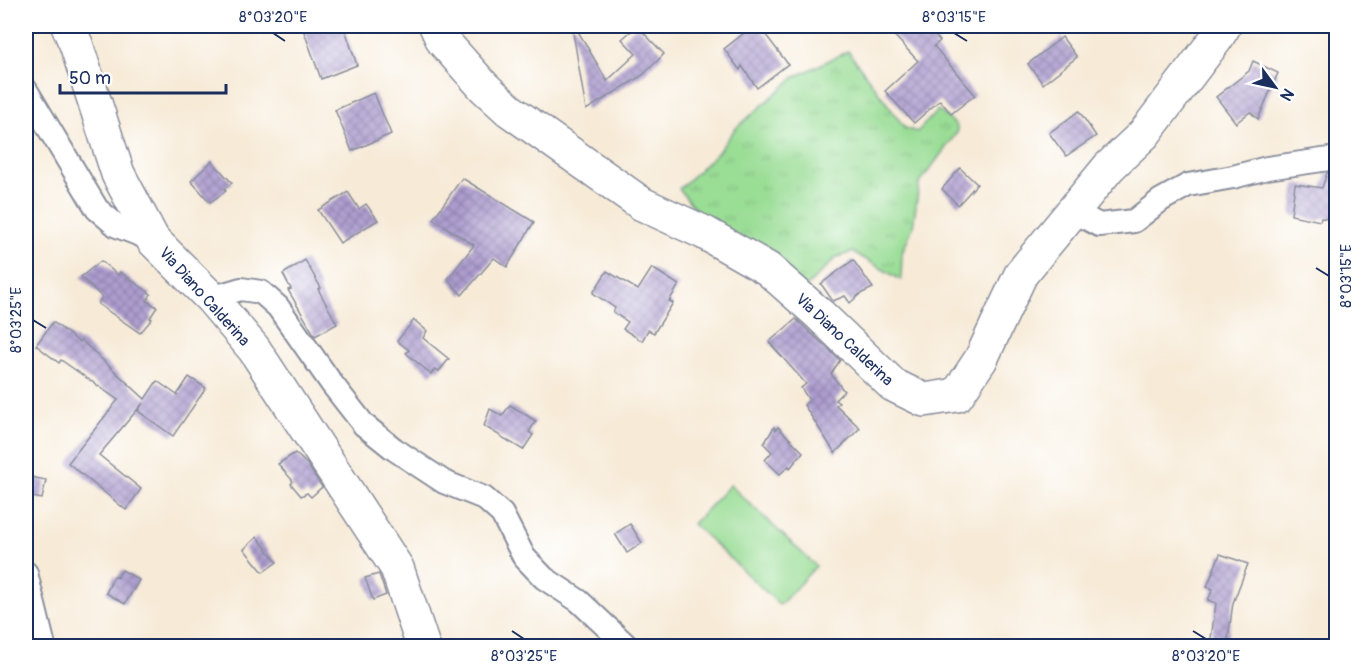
<svg xmlns="http://www.w3.org/2000/svg" width="1362" height="672" viewBox="0 0 1362 672" font-family="Pangolin,sans-serif">
	<style>
		.grass { fill: url(#grass-tufts); stroke: #5a867a; stroke-width: 1.5 }
		.pitch { fill: #9add95; stroke: #5a867a; stroke-width: 1.5 }
		.building { fill: url(#building-cross-hatch) }
		.lines { fill: none; stroke-linecap: round; stroke-linejoin: round }
		.street-casing { stroke: #898d9b; stroke-width: 26 }
		.secondary-casing { stroke: #898d9b; stroke-width: 36 }
		.street { stroke: #fff; stroke-width: 22 }
		.secondary { stroke: #fff; stroke-width: 33 }
		.ticks { fill: none; stroke: #1b2f5e; stroke-width: 2 }
		.labels { text-anchor: middle; stroke-width: 4.5; stroke-linejoin: round; paint-order: stroke }
		.street-label { font-size: 16px; fill: #1b2f5e; stroke: #fff }
		.neatline { fill: none; stroke: #1b2f5e; stroke-width: 2 }
		.ticks-label { font-size: 15px; text-anchor: middle; fill: #1b2f5e }
	</style>
	<defs>
		<pattern id="grass-tufts" width="24" height="20" patternUnits="userSpaceOnUse" patternTransform="scale(1.5)"><rect width="24" height="20" fill="#9add95"/><path d="M3 7l-1-3M5 7V3M7 7l1-3M15 17l-1-3M17 17v-4M19 17l1-3" fill="none" stroke="#84be83"/></pattern>
		<pattern id="building-cross-hatch" width="8" height="8" patternUnits="userSpaceOnUse" patternTransform="scale(1.5)"><rect width="8" height="8" fill="#ad9dcf"/><path d="M0 0l8 8M0 8l8-8" fill="none" stroke="#8c80ab"/></pattern>
	</defs>
	<rect width="100%" height="100%" fill="#fff"/>
	<filter id="ink" filterUnits="userSpaceOnUse"><feTurbulence type="fractalNoise" baseFrequency=".0167" numOctaves="2"/><feDisplacementMap in="SourceGraphic" scale="12" xChannelSelector="R" yChannelSelector="G"/><feConvolveMatrix kernelMatrix="1 2 1 2 8 2 1 2 1" color-interpolation-filters="sRGB"/></filter>
	<filter id="wash" filterUnits="userSpaceOnUse"><feTurbulence type="fractalNoise" baseFrequency=".008" numOctaves="4" result="noise"/><feDisplacementMap in="SourceGraphic" scale="24" xChannelSelector="R" yChannelSelector="G"/><feGaussianBlur stdDeviation="1.35" result="paint"/><feColorMatrix in="noise" values="0 0 0 0 0 0 0 0 0 0 0 0 0 0 0 0 0 1.4 0 .05"/><feComposite in="paint" operator="in"/></filter>
	<g filter="url(#wash)">
		<rect width="100%" height="100%" fill="#f7ebd8"/>
		<!-- grass -->
		<path class="grass" d="M848,51L905,128L917,132L938,110L956,125L958,131L919,184L913,227L902,253L901,280L853,252L837,257L806,287L706,223L679,189L718,152L735,129L795,77Z"/>
		<!-- pitch -->
		<path class="pitch" d="M730,485L816,566L780,605L693,524Z"/>
		<g id="blocks">
			<!-- building -->
			<g class="building">
				<path d="M302,26H344L357,65L321,79Z"/>
				<path d="M572,26H575L607,81L636,54L622,39L637,26L664,54L643,75L586,110Z"/>
				<path d="M753,26H759L788,64L757,88L742,66L740,70L724,49Z"/>
				<path d="M902,26H926L940,41L934,46L975,95L951,114L940,100L914,123L885,91L918,61L892,33Z"/>
				<path d="M1062,37L1077,57L1043,84L1028,64Z"/>
				<path d="M1253,61L1278,73L1258,119L1250,112L1236,123L1216,97L1249,71Z"/>
				<path d="M374,93L391,134L352,151L335,110Z"/>
				<path d="M1079,111L1096,136L1066,156L1049,133Z"/>
				<path d="M212,161L232,183L224,189L226,191L210,202L191,181Z"/>
				<path d="M960,168L977,184L958,205L942,189Z"/>
				<path d="M1336,172V219L1321,218L1320,221L1291,215L1295,184L1322,188L1327,173Z"/>
				<path d="M462,178L534,222L507,267L494,258L462,295L448,279L474,245L433,219Z"/>
				<path d="M348,192L359,209L366,204L378,220L340,243L318,210Z"/>
				<path d="M305,260L321,288L318,289L337,324L315,336L288,290L291,289L283,274Z"/>
				<path d="M853,260L873,288L860,294L850,303L845,296L833,301L821,284Z"/>
				<path d="M101,261L118,275L120,272L151,294L147,301L157,307L150,318L152,319L140,333L98,304L102,297L81,277Z"/>
				<path d="M652,268L679,285L669,301L673,303L654,333L648,330L642,341L623,329L628,322L613,312L615,308L593,293L607,271L638,290Z"/>
				<path d="M796,319L840,360L831,374L844,391L835,400L839,403L836,405L860,428L835,453L804,405L809,400L801,388L806,384L769,342Z"/>
				<path d="M414,320L427,331L423,338L449,359L439,371L435,369L431,374L406,353L409,350L397,341Z"/>
				<path d="M53,322L79,342L81,340L145,399L157,381L177,395L189,377L206,388L173,436L138,411L143,403L99,455L141,489L126,510L68,463L118,400L61,360L59,363L36,345Z"/>
				<path d="M510,405L536,421L529,432L533,435L523,450L484,426L490,409L502,416Z"/>
				<path d="M774,427L776,430L778,427L803,452L790,468L789,466L780,474L765,460L772,452L764,444Z"/>
				<path d="M295,453L307,464L322,487L311,497L307,493L301,496L291,484L293,481L278,464Z"/>
				<path d="M26,476L46,480L42,499L26,496Z"/>
				<path d="M630,524L642,543L627,553L615,534Z"/>
				<path d="M257,537L277,562L263,572L244,549Z"/>
				<path d="M1220,554L1248,564L1233,603L1227,646H1210L1216,603L1208,600L1213,589L1207,587Z"/>
				<path d="M122,570L139,580L125,604L106,593L114,576L117,578Z"/>
				<path d="M379,574L386,595L373,600L365,578Z"/>
			</g>
		</g>
	</g>
	<g filter="url(#ink)">
		<use href="#blocks" fill-opacity="0" stroke="#898d9b" stroke-width="1.5"/>
		<g class="lines">
			<!-- street casing -->
			<g class="street-casing">
				<g id="street">
					<path d="M26,90L97,209L117,226L153,240"/>
					<path d="M1073,211L1099,225L1134,221L1161,200L1188,185L1233,177L1267,168L1336,158"/>
					<path d="M211,298L241,289L261,292L278,307L332,384L364,425L394,449L444,482L484,498L502,514L524,557L544,578L579,601L627,646"/>
					<path d="M26,573L44,646"/>
				</g>
			</g>
			<!-- secondary casing -->
			<g class="secondary-casing">
				<g id="secondary">
					<path d="M68,26L76,44L118,174L153,240L211,298L254,349L397,568L423,646"/>
					<path d="M436,26L443,41L484,87L509,110L642,204L705,233L768,269L820,315L893,385L924,400L957,395L981,359L1021,274L1109,167L1144,134L1216,39L1224,26"/>
				</g>
			</g>
			<!-- street -->
			<use href="#street" class="street"/>
			<!-- secondary -->
			<use href="#secondary" class="secondary"/>
		</g>
	</g>
	<!-- ticks -->
	<path class="ticks" d="M273,33L285,41M954,33L967,41M1316,268L1329,276M33,320L46,328M512,631L524,639M1193,631L1206,639"/>
	<g class="labels">
		<!-- street labels -->
		<g class="street-label">
			<text transform="translate(205 296) rotate(48)" y="6">Via Diano Calderina</text>
			<text transform="translate(845 339) rotate(43)" y="6">Via Diano Calderina</text>
		</g>
	</g>
	<!-- margin -->
	<rect width="1362" height="672" fill="none" stroke="#fff" stroke-width="66"/>
	<!-- north arrow -->
	<g transform="translate(1275 87) rotate(123)" stroke="#ffffff" stroke-width="4.5" paint-order="stroke">
	<path d="M0-4.5L10 22L0 15L-10 22Z" fill="#1b2f5e"/>
	<text y="-9" font-size="16" font-weight="bold" text-anchor="middle" fill="#1b2f5e">N</text>
	</g>
	<!-- scale -->
	<path d="M60 84v9h166v-9" fill="none" stroke="#1b2f5e" stroke-width="3"/>
	<text x="69" y="84" font-size="18" fill="#1b2f5e" stroke="#ffffff" stroke-width="4.5" paint-order="stroke">50 m</text>
	<rect x="33" y="33" width="1296" height="606" class="neatline"/>
	<g class="ticks-label">
		<text x="273" y="22">8°03'20"E</text>
		<text x="954" y="22">8°03'15"E</text>
		<text transform="translate(1346 276) rotate(-90)" y="5">8°03'15"E</text>
		<text transform="translate(16 320) rotate(-90)" y="5">8°03'25"E</text>
		<text x="524" y="661">8°03'25"E</text>
		<text x="1206" y="661">8°03'20"E</text>
	</g>
</svg>
